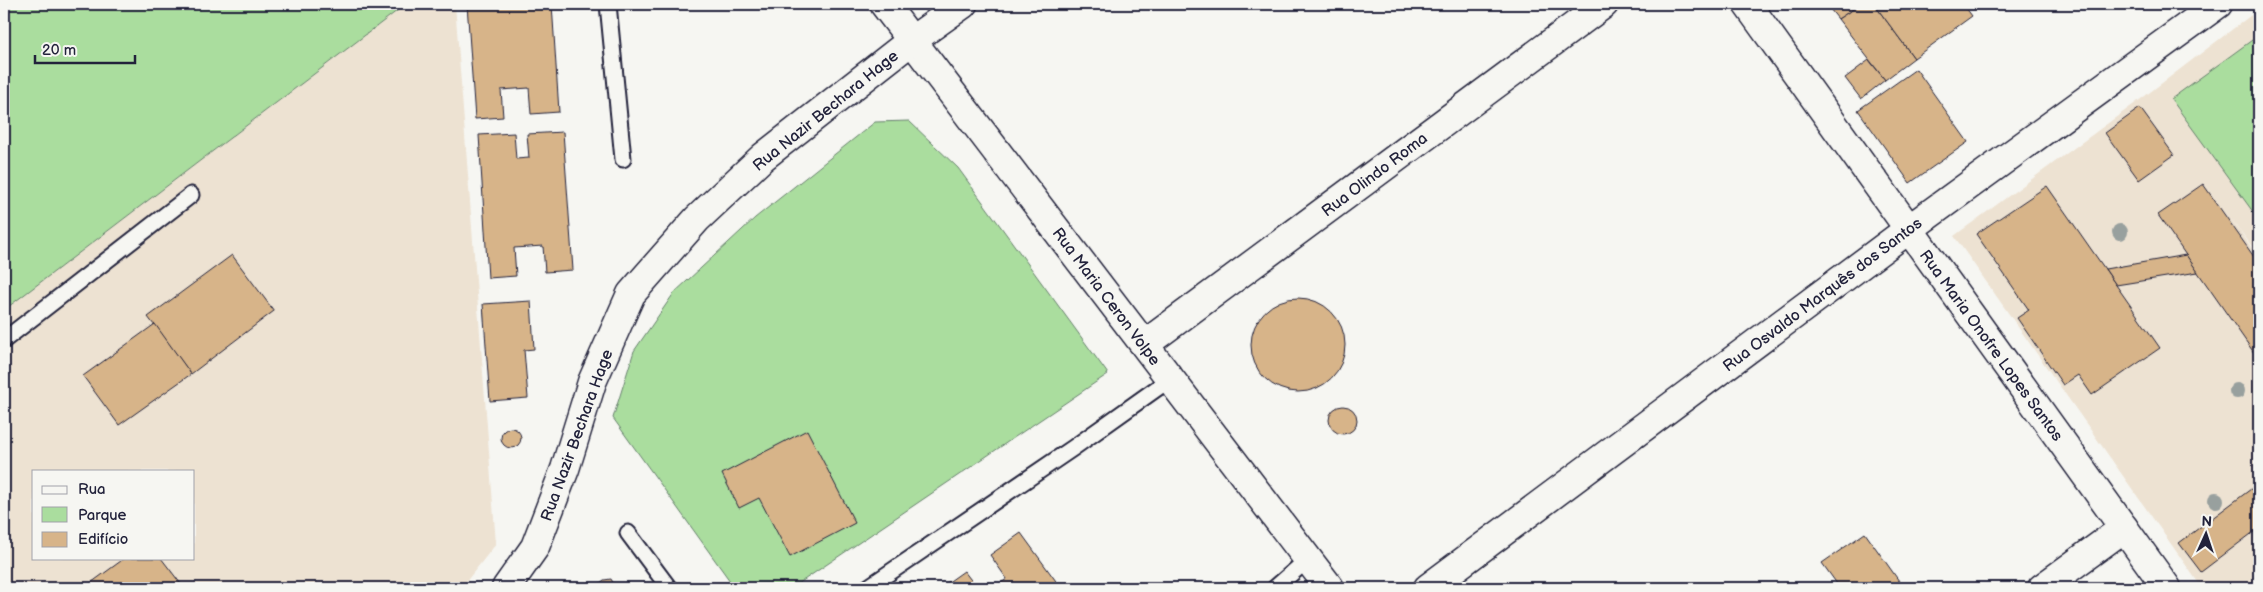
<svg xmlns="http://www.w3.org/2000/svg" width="2263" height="592" viewBox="0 0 2263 592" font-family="'Balsamiq Sans',sans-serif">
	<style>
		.built { fill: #ede2d2; fill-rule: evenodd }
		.green { fill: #aadd9e; stroke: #66806c }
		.building { fill: #d7b489; stroke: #22223b }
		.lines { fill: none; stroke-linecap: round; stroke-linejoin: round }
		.lane-casing { stroke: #22223b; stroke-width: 19 }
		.street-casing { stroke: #22223b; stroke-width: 31 }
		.secondary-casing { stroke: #22223b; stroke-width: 31 }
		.lane { stroke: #f6f6f2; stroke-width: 15 }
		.street { stroke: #f6f6f2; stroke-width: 28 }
		.secondary { stroke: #f6f6f2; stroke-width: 28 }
		.tree { fill: #98a09e }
		.labels { text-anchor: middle; stroke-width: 4.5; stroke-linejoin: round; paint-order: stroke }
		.street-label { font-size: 16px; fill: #22223b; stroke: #f6f6f2 }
	</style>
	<rect width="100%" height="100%" fill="#f6f6f2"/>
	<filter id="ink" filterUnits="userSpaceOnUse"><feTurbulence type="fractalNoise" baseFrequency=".02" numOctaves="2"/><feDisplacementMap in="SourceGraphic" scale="10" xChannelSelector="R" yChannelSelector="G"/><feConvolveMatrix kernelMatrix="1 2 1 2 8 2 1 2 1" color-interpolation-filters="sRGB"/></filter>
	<g filter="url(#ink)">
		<!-- built -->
		<g class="built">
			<path d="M406,4H455L496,544L461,588H4V310ZM34,471H194V558H34Z"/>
			<path d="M2259,9V256L2230,217L2259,258V588H2202L1954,236L2145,96Z"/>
		</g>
		<!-- green -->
		<g class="green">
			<path d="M10,4H406L4,310V8Z"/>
			<path d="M2259,35V220L2171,99Z"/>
			<path d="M909,121L958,168L1108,374L792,588H735L613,418L634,351L674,293L755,218L875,122Z"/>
		</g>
		<!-- building -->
		<g class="building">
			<path d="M467,4H552L559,112L531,114L529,88L501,90L503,117L475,119Z"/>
			<path d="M1826,4H1861L1838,19Z"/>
			<path d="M1861,4H1874L1914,58L1885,80L1838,19Z"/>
			<path d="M1874,4H1963L1972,16L1914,58Z"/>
			<path d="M1869,60L1885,80L1861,99L1845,78Z"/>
			<path d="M1916,69L1968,142L1910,183L1858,110Z"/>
			<path d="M2140,108L2174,155L2139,180L2105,133Z"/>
			<path d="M563,132L573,270L545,272L543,246L514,248L516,276L488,278L479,135L514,133L516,159L529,158L527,134Z"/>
			<path d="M2203,184L2259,264V360L2158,215Z"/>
			<path d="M2047,186L2160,348L2092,395L2078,375L2063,385L2017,318L2029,310L1976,234Z"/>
			<path d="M232,255L274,311L191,374L148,317Z"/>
			<path d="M2186,255L2198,272L2116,285L2105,269Z"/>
			<circle cx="1298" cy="345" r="47"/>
			<path d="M531,301L534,349L524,350L528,398L490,401L483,304Z"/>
			<path d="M155,324L191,374L119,425L83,376Z"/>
			<circle cx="1343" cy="420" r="14"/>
			<circle cx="511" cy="438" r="10"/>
			<path d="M807,430L855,523L790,557L759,498L739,508L722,474Z"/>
			<path d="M2259,483V528L2201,572L2179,543Z"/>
			<path d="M1021,533L1061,588H993L1007,579L990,555Z"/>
			<path d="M1865,533L1904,588H1840L1822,563Z"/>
			<path d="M125,558H161L184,588H84Z"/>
			<path d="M964,571L977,588H940Z"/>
			<path d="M611,579L616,588H599L600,583L604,580Z"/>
		</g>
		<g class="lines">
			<!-- lane casing -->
			<g class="lane-casing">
				<g id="lane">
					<path d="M608,4L623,159"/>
					<path d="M4,340L191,195"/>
					<path d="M628,533L669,588"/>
					<path d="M867,588L1073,448L1170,379"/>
					<path d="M1275,588L1307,560"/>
				</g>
			</g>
			<!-- street casing -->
			<g class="street-casing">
				<g id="street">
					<path d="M884,4L1330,588"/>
					<path d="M1747,4L2167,588"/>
					<path d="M1145,344L1604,4"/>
					<path d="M1428,588L1909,229L2218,4"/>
					<path d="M2042,588L2124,528"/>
				</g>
			</g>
			<!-- secondary casing -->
			<g class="secondary-casing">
				<path id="secondary" d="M506,588L535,547L565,469L592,382L631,294L697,219L763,157L911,41L963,4"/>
			</g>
			<!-- lane -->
			<use href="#lane" class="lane"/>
			<!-- street -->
			<use href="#street" class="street"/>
			<!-- secondary -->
			<use href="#secondary" class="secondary"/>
		</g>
		<!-- trees -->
		<g class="tree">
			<circle cx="2120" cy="232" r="8"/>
			<circle cx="2237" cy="391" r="8"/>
			<circle cx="2216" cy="500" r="8"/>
		</g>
	</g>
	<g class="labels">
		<!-- street labels -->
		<g class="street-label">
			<text transform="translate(825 110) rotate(-39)" y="6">Rua Nazir Bechara Hage</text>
			<text transform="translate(1374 174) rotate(-37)" y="6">Rua Olindo Roma</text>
			<text transform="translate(1822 294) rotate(-37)" y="6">Rua Osvaldo Marquês dos Santos</text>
			<text transform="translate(1107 296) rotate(53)" y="6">Rua Maria Ceron Volpe</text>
			<text transform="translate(1992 345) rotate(54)" y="6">Rua Maria Onofre Lopes Santos</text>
			<text transform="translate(576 435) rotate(-70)" y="6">Rua Nazir Bechara Hage</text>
		</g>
	</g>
	<!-- margin -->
	<rect width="2263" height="592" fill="none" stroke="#f6f6f2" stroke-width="20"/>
	<rect x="10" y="10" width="2243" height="572" fill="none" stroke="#22223b" stroke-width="2" filter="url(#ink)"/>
	<!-- legend -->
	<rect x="32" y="470" width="162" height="90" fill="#f6f6f2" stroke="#a1a1a9"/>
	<rect x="42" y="486" width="25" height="8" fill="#f6f6f2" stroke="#a1a1a9"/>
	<text x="78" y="494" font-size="15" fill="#22223b">Rua</text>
	<rect x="42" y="507" width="25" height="15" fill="#aadd9e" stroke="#a1a1a9"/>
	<text x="78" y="520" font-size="15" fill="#22223b">Parque</text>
	<rect x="42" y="532" width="25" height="15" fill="#d7b489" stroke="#a1a1a9"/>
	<text x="78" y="544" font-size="15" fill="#22223b">Edifício</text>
	<!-- north arrow -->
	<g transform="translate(2206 534) rotate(3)" stroke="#f6f6f2" stroke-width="4" paint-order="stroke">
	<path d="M0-4L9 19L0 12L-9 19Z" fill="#22223b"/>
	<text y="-8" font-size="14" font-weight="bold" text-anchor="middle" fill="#22223b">N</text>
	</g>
	<!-- scale -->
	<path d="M35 55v8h100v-8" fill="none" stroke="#22223b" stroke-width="2.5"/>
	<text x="42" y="55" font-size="15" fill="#22223b" stroke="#f6f6f2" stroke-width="4" paint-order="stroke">20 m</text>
</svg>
